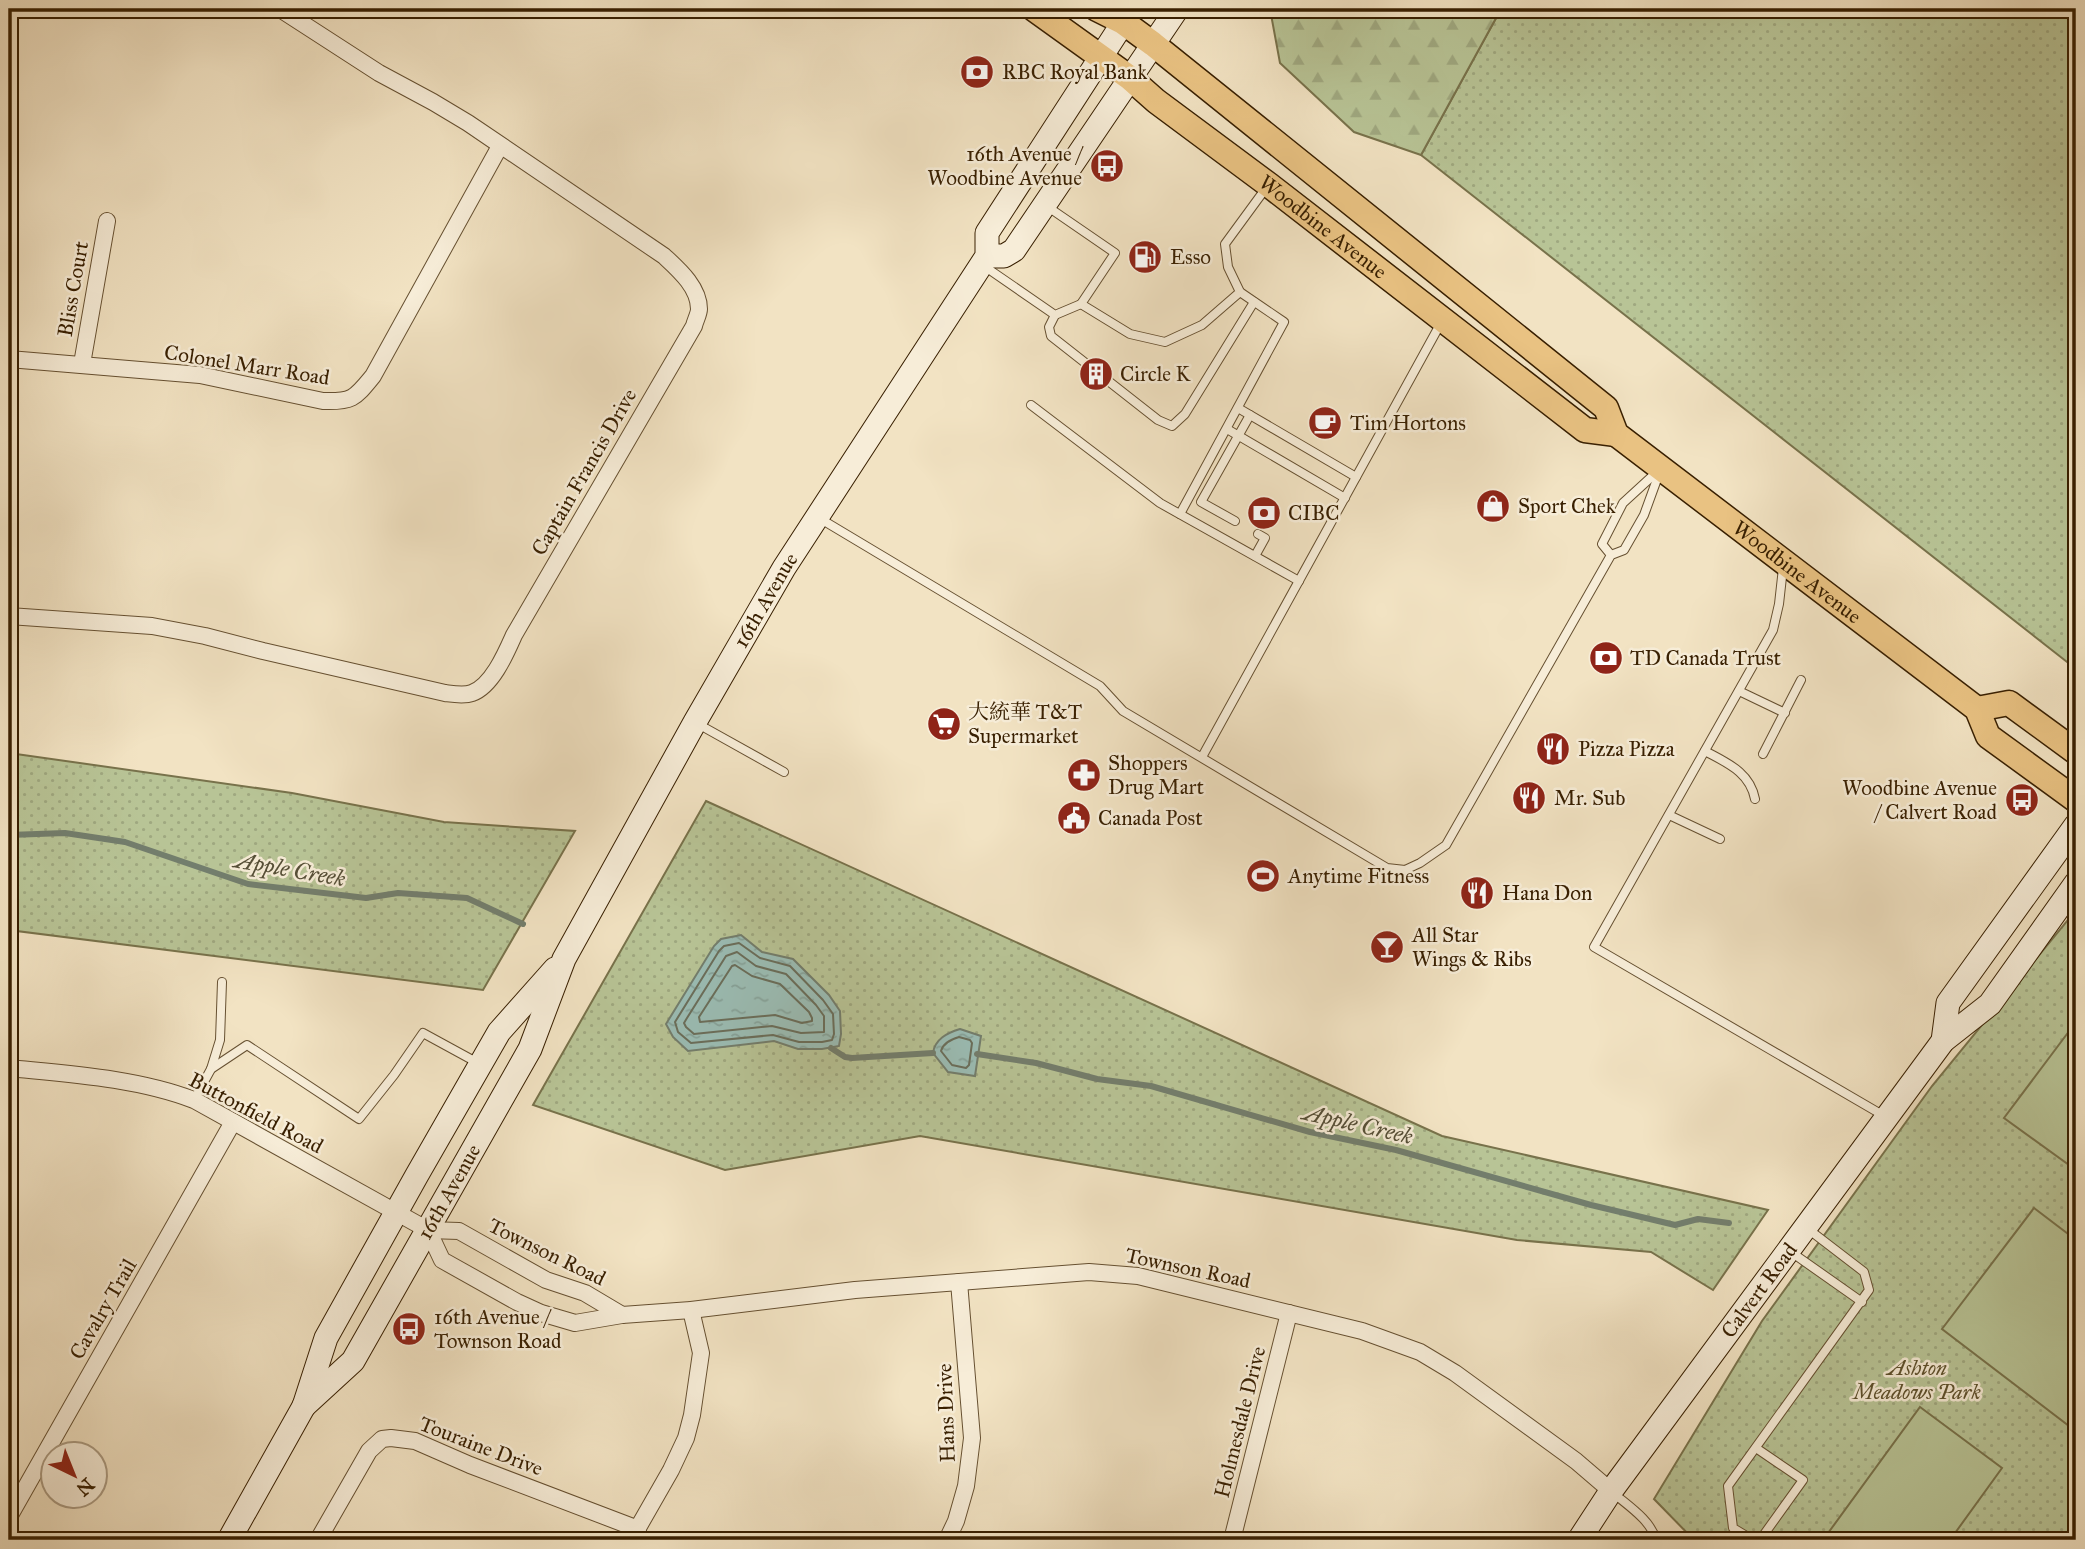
<svg xmlns="http://www.w3.org/2000/svg" width="2085" height="1549" viewBox="0 0 2085 1549" font-family="'IM FELL Great Primer','Noto Serif SC',serif">
	<style>
		.grass { fill: url(#grass-dots); stroke: #78724b; stroke-width: 2 }
		.forest { fill: url(#forest-firs); stroke: #78724b; stroke-width: 2 }
		.garden { fill: #b8c496; stroke: #78724b; stroke-width: 2 }
		.water { fill: url(#water-ripples); stroke: #737e6d; stroke-width: 2 }
		.lines { fill: none; stroke-linecap: round; stroke-linejoin: round }
		.shore { stroke: #6a6e5b; stroke-width: 2 }
		.stream { stroke: #737e6d; stroke-width: 6 }
		.lane-casing { stroke: #665031; stroke-width: 10 }
		.street-casing { stroke: #665031; stroke-width: 18 }
		.secondary-casing { stroke: #381f00; stroke-width: 25 }
		.primary-casing { stroke: #381f00; stroke-width: 27 }
		.lane { stroke: #f7edd8; stroke-width: 8 }
		.street { stroke: #f7edd8; stroke-width: 16 }
		.secondary { stroke: #f7edd8; stroke-width: 23 }
		.primary { stroke: #e9c282; stroke-width: 24 }
		.labels { text-anchor: middle; stroke-width: 5; stroke-linejoin: round; paint-order: stroke }
		.poi-label { font-size: 21px; fill: #381f00; stroke: #f7edd8; text-anchor: start }
		.street-label { font-size: 21px; fill: #381f00; stroke: #f7edd8 }
		.park-label { font-size: 21px; font-style: italic; fill: #5e512d; stroke: #f7edd8 }
		.water-label { font-size: 23px; font-style: italic; fill: #564f37; stroke: #f7edd8 }
	</style>
	<defs>
		<pattern id="grass-dots" width="8" height="8" patternUnits="userSpaceOnUse" patternTransform="scale(1.75)"><rect width="8" height="8" fill="#b8c496"/><path d="M2 2h.1M6 6h.1" fill="none" stroke="#9fa880" stroke-width="1.8" stroke-linecap="round"/></pattern>
		<pattern id="forest-firs" width="22" height="20" patternUnits="userSpaceOnUse" patternTransform="scale(1.75)"><rect width="22" height="20" fill="#b8c496"/><path d="M5 1l3.5 6h-7zM16 11l3.5 6h-7z" fill="#9fa880"/></pattern>
		<pattern id="water-ripples" width="26" height="14" patternUnits="userSpaceOnUse" patternTransform="scale(1.75)"><rect width="26" height="14" fill="#9bbeb6"/><path d="M2 4q2-2 4 0t4 0M15 11q2-2 4 0t4 0" fill="none" stroke="#86a39b"/></pattern>
	</defs>
	<rect width="100%" height="100%" fill="#f2e3c3"/>
	<filter id="stains"><feTurbulence type="fractalNoise" baseFrequency=".00286" numOctaves="4"/><feColorMatrix values="0 0 0 0 .2 0 0 0 0 .09 0 0 0 0 .02 0 0 0 .5 -.17"/></filter>
	<radialGradient id="worn" r=".72"><stop offset=".6" stop-color="#630" stop-opacity="0"/><stop offset="1" stop-color="#630" stop-opacity=".3"/></radialGradient>
	<!-- grass -->
	<g class="grass">
		<path d="M1501,9H2076V669L1421,155Z"/>
		<path d="M9,753L292,793L444,822L575,831L483,990L9,930Z"/>
		<path d="M706,801L1442,1136L1768,1210L1713,1290L1651,1252L1517,1240L920,1136L725,1170L533,1105Z"/>
		<path d="M2076,910V1540H1694L1654,1499L1762,1321L1932,1086Z"/>
	</g>
	<!-- forest -->
	<path class="forest" d="M1270,9H1501L1421,155L1354,132L1280,63Z"/>
	<!-- garden -->
	<g class="garden">
		<path d="M2076,1022V1170L2004,1118Z"/>
		<path d="M2034,1208L2076,1240V1425L2073,1429L1942,1329Z"/>
		<path d="M1920,1407L2002,1468L1950,1540H1823Z"/>
	</g>
	<!-- water -->
	<g class="water">
		<path d="M741,935L762,952L793,959L829,995L840,1011L841,1034L839,1046L822,1049H798L774,1041L688,1051L673,1037L666,1024L714,946L721,939Z"/>
		<path d="M960,1029L981,1036L975,1076L948,1072L933,1053C935,1039 947,1033 960,1029Z"/>
	</g>
	<g class="lines">
		<!-- shore -->
		<g class="shore">
			<path d="M739,943L760,958L790,966L823,1000L833,1014L834,1034L832,1040L822,1042H799L773,1035L691,1043L678,1032L675,1022L719,951L724,946Z"/>
			<path d="M737,952L756,966L786,974L816,1005L824,1016V1032L801,1033L772,1026L694,1034L686,1027L684,1023L687,1018L726,956Z"/>
			<path d="M735,965L752,976L780,984L809,1012L812,1018V1021L802,1023L775,1015L700,1022L699,1017L732,966Z"/>
			<path d="M959,1037L970,1040L972,1043L969,1065L966,1068L952,1065L941,1051C943,1043 952,1039 959,1037Z"/>
		</g>
		<!-- stream -->
		<g class="stream">
			<path d="M9,835L65,833L125,842L248,884L366,898L398,893L467,898L523,924"/>
			<path d="M831,1048L845,1057L852,1058L933,1053"/>
			<path d="M977,1054L1036,1063L1097,1079L1151,1086L1310,1132L1396,1150L1591,1205L1675,1225L1698,1219L1729,1223"/>
		</g>
		<!-- lane casing -->
		<g class="lane-casing">
			<g id="lane">
				<path d="M984,266L1055,315L1081,304L1115,253L1048,207"/>
				<path d="M1081,304L1130,334L1165,342L1202,325L1240,292L1228,267L1225,244L1266,188"/>
				<path d="M1055,315L1049,327L1051,336L1158,420L1172,426L1185,414L1254,302"/>
				<path d="M1031,405L1160,503L1299,581"/>
				<path d="M1238,408L1356,477"/>
				<path d="M1227,429L1345,498"/>
				<path d="M1180,514L1284,322L1240,292"/>
				<path d="M819,518L1100,686L1123,711L1387,868L1405,870L1420,863L1446,845L1611,555L1624,550L1644,515L1660,471"/>
				<path d="M1235,521L1201,502L1250,415"/>
				<path d="M1611,555L1602,544L1623,503L1659,470"/>
				<path d="M1255,556L1265,538L1258,534"/>
				<path d="M1783,568L1779,604L1773,630L1594,947L1886,1117"/>
				<path d="M1739,691L1785,713"/>
				<path d="M698,724L784,772"/>
				<path d="M1705,751C1727,763 1750,772 1755,799"/>
				<path d="M1763,754L1801,680"/>
				<path d="M1202,757L1442,321"/>
				<path d="M1669,815L1720,839"/>
				<path d="M211,1069L220,1040L222,982"/>
				<path d="M194,1100L211,1069L247,1045L359,1119L394,1075L423,1033L478,1063"/>
				<path d="M1791,1252L1862,1302"/>
				<path d="M1756,1448L1803,1480L1760,1540"/>
				<path d="M1612,1492C1627,1505 1651,1520 1656,1540"/>
				<path d="M1753,1540L1733,1528L1728,1486L1869,1290L1864,1272L1808,1229"/>
			</g>
		</g>
		<!-- street casing -->
		<g class="street-casing">
			<g id="street">
				<path d="M9,359L200,375L323,401C353,402 355,398 373,376L500,146"/>
				<path d="M82,364L107,221"/>
				<path d="M9,616L152,626L205,636L263,651L445,693C453,694 464,696 472,693C492,686 506,653 514,635L694,326C695,321 699,314 699,309C699,287 678,269 664,256L468,123L433,102L379,73L280,9"/>
				<path d="M9,1068C69,1074 137,1078 194,1100L428,1230L459,1231L546,1280L585,1293L622,1315"/>
				<path d="M428,1230L442,1260L517,1302L541,1313L575,1323L622,1315L691,1310L855,1290L1089,1272L1138,1276L1362,1331L1420,1352L1455,1373L1576,1461L1611,1491"/>
				<path d="M9,1517L233,1122"/>
				<path d="M318,1540L369,1451L382,1439L391,1438L415,1441L470,1465L638,1529"/>
				<path d="M631,1540L671,1470L686,1438L692,1415L701,1353L691,1310"/>
				<path d="M947,1540L956,1521L966,1486L972,1438L959,1282"/>
				<path d="M1232,1540L1289,1313"/>
			</g>
		</g>
		<!-- secondary casing -->
		<g class="secondary-casing">
			<g id="secondary">
				<path d="M987,256H1004L1014,250L1177,9"/>
				<path d="M1943,1041L1948,1003L2076,825"/>
				<path id="s1" d="M304,1406L353,1361L530,1049L564,959L695,722L784,568L987,256V233L1132,9"/>
				<path d="M229,1540L304,1406L326,1338L417,1175L499,1032L555,969"/>
				<path id="s2" d="M1579,1540L1611,1491L1943,1041L1990,1004L2076,883"/>
			</g>
		</g>
		<!-- primary casing -->
		<g class="primary-casing">
			<g id="primary">
				<path id="s3" d="M1034,9L1130,78L1156,101L1269,185L1585,430L1616,434"/>
				<path id="s4" d="M1097,9L1123,22L1153,44L1606,408L1616,434L1977,709L1988,736L2076,800"/>
				<path d="M1977,709L2009,703L2076,752"/>
			</g>
		</g>
		<!-- lane -->
		<use href="#lane" class="lane"/>
		<!-- street -->
		<use href="#street" class="street"/>
		<!-- secondary -->
		<use href="#secondary" class="secondary"/>
		<!-- primary -->
		<use href="#primary" class="primary"/>
	</g>
	<!-- icons -->
	<defs>
		<g id="bank-disc" transform="scale(1.75)"><circle r="9.5" fill="#8f2418" stroke="#f7edd8"/><path d="M-6-4H6V4H-6ZM0-2.3a2.3 2.3 0 1 0 0 4.6a2.3 2.3 0 1 0 0-4.6Z" fill="#fff"/></g>
		<g id="bus-disc" transform="scale(1.75)"><circle r="9.5" fill="#8f2418" stroke="#f7edd8"/><path d="M-5-6H5V4H4V6H2V4H-2V6H-4V4H-5ZM-3.5-4V0h7V-4ZM-3.5 1.2v1.5H-2V1.2ZM2 1.2v1.5H3.5V1.2Z" fill="#fff"/></g>
		<g id="fuel-disc" transform="scale(1.75)"><circle r="9.5" fill="#8f2418" stroke="#f7edd8"/><path d="M-5.5-6h7V0h2V4h1.3V-2.5L3-4.5l.8-.8L6-3V5H2.5V1h-1V6h-7ZM-4.2-4.7v3.2H.2V-4.7Z" fill="#fff"/></g>
		<g id="building-disc" transform="scale(1.75)"><circle r="9.5" fill="#8f2418" stroke="#f7edd8"/><path d="M-4-6H4V6H1V3H-1V6H-4ZM-2.5-4.3h1.7v1.8h-1.7ZM.8-4.3h1.7v1.8H.8ZM-2.5-1h1.7V.8h-1.7ZM.8-1h1.7V.8H.8Z" fill="#fff"/></g>
		<g id="cafe-disc" transform="scale(1.75)"><circle r="9.5" fill="#8f2418" stroke="#f7edd8"/><path d="M-5.5-4.5H6V0H3Q3 3.5 0 3.5H-2.5Q-5.5 3.5-5.5 0ZM3-3.2v2h1.7v-2ZM-6 4.5H4V6H-6Z" fill="#fff"/></g>
		<g id="shop-disc" transform="scale(1.75)"><circle r="9.5" fill="#8f2418" stroke="#f7edd8"/><path d="M-5-2.5h2.3a2.7 3.5 0 0 1 5.4 0H5L5.5 6h-11ZM-1.5-2.5h3a1.5 2.3 0 0 0-3 0Z" fill="#fff"/></g>
		<g id="supermarket-disc" transform="scale(1.75)"><circle r="9.5" fill="#8f2418" stroke="#f7edd8"/><path d="M-6-5.5h2.5l.6 2H6L4.5 2H-2.5L-4.4-4H-6ZM-1.5 3.2a1.3 1.3 0 1 0 .1 0ZM3 3.2a1.3 1.3 0 1 0 .1 0Z" fill="#fff"/></g>
		<g id="restaurant-disc" transform="scale(1.75)"><circle r="9.5" fill="#8f2418" stroke="#f7edd8"/><path d="M-5-6h1v4h1v-4h1v4h1v-4h1v5L-1.5 .5V6h-2V.5L-5-1ZM5-6V6H3V1.5H1.5Q1.5-4 5-6Z" fill="#fff"/></g>
		<g id="pharmacy-disc" transform="scale(1.75)"><circle r="9.5" fill="#8f2418" stroke="#f7edd8"/><path d="M-2-6h4v4h4v4h-4v4h-4v-4h-4v-4h4Z" fill="#fff"/></g>
		<g id="civic-disc" transform="scale(1.75)"><circle r="9.5" fill="#8f2418" stroke="#f7edd8"/><path d="M-.6-6.5H3V-4.5H.6V-3L4-1V1h2V6H-6V1h2V-1L-.6-3ZM-1.2 2.5V6h2.4V2.5Z" fill="#fff"/></g>
		<g id="stadium-disc" transform="scale(1.75)"><circle r="9.5" fill="#8f2418" stroke="#f7edd8"/><path d="M0-5a6.5 5 0 1 0 0 10a6.5 5 0 1 0 0-10ZM-3.5-1.8h7v3.6h-7Z" fill="#fff"/></g>
		<g id="bar-disc" transform="scale(1.75)"><circle r="9.5" fill="#8f2418" stroke="#f7edd8"/><path d="M-6-5H6L.8 .8V4.5H3.5V6h-7V4.5H-.8V.8Z" fill="#fff"/></g>
	</defs>
	<g fill-rule="evenodd">
		<use href="#bank-disc" x="977" y="72"/>
		<use href="#bus-disc" x="1107" y="166"/>
		<use href="#fuel-disc" x="1145" y="257"/>
		<use href="#building-disc" x="1096" y="374"/>
		<use href="#cafe-disc" x="1325" y="423"/>
		<use href="#shop-disc" x="1493" y="506"/>
		<use href="#bank-disc" x="1264" y="513"/>
		<use href="#bank-disc" x="1606" y="658"/>
		<use href="#supermarket-disc" x="944" y="724"/>
		<use href="#restaurant-disc" x="1553" y="749"/>
		<use href="#pharmacy-disc" x="1084" y="775"/>
		<use href="#restaurant-disc" x="1529" y="798"/>
		<use href="#bus-disc" x="2022" y="800"/>
		<use href="#civic-disc" x="1074" y="818"/>
		<use href="#stadium-disc" x="1263" y="876"/>
		<use href="#restaurant-disc" x="1477" y="893"/>
		<use href="#bar-disc" x="1387" y="947"/>
		<use href="#bus-disc" x="409" y="1329"/>
	</g>
	<g class="labels">
		<!-- poi labels -->
		<g class="poi-label">
			<text x="1002" y="79">RBC Royal Bank</text>
			<text x="1082" y="161" text-anchor="end">16th Avenue /<tspan x="1082" dy="24">Woodbine Avenue</tspan></text>
			<text x="1170" y="264">Esso</text>
			<text x="1120" y="381">Circle K</text>
			<text x="1350" y="430">Tim Hortons</text>
			<text x="1518" y="513">Sport Chek</text>
			<text x="1288" y="520">CIBC</text>
			<text x="1630" y="665">TD Canada Trust</text>
			<text x="968" y="719">大統華 T&amp;T<tspan x="968" dy="24">Supermarket</tspan></text>
			<text x="1578" y="756">Pizza Pizza</text>
			<text x="1108" y="770">Shoppers<tspan x="1108" dy="24">Drug Mart</tspan></text>
			<text x="1997" y="795" text-anchor="end">Woodbine Avenue<tspan x="1997" dy="24">/ Calvert Road</tspan></text>
			<text x="1554" y="805">Mr. Sub</text>
			<text x="1098" y="825">Canada Post</text>
			<text x="1288" y="883">Anytime Fitness</text>
			<text x="1502" y="900">Hana Don</text>
			<text x="1412" y="942">All Star<tspan x="1412" dy="24">Wings &amp; Ribs</tspan></text>
			<text x="434" y="1324">16th Avenue /<tspan x="434" dy="24">Townson Road</tspan></text>
		</g>
		<!-- street labels -->
		<g class="street-label">
			<text dy="7" stroke="none"><textPath href="#s3" startOffset="362">Woodbine Avenue</textPath></text>
			<text transform="translate(73 289) rotate(-80)" y="7">Bliss Court</text>
			<text transform="translate(247 365) rotate(9)" y="7">Colonel Marr Road</text>
			<text transform="translate(584 472) rotate(-60)" y="7">Captain Francis Drive</text>
			<text dy="7" stroke="none"><textPath href="#s4" startOffset="903">Woodbine Avenue</textPath></text>
			<text dy="7" stroke="none"><textPath href="#s1" startOffset="933">16th Avenue</textPath></text>
			<text transform="translate(256 1113) rotate(28)" y="7">Buttonfield Road</text>
			<text dy="7" stroke="none"><textPath href="#s1" startOffset="261">16th Avenue</textPath></text>
			<text transform="translate(547 1252) rotate(26)" y="7">Townson Road</text>
			<text transform="translate(1188 1268) rotate(12)" y="7">Townson Road</text>
			<text dy="7" stroke="none"><textPath href="#s2" startOffset="308">Calvert Road</textPath></text>
			<text transform="translate(103 1309) rotate(-60)" y="7">Cavalry Trail</text>
			<text transform="translate(946 1413) rotate(-92)" y="7">Hans Drive</text>
			<text transform="translate(1240 1422) rotate(-76)" y="7">Holmesdale Drive</text>
			<text transform="translate(481 1446) rotate(21)" y="7">Touraine Drive</text>
		</g>
		<!-- park labels -->
		<g class="park-label">
			<text x="1917" y="1375">Ashton<tspan x="1917" dy="24">Meadows Park</tspan></text>
		</g>
		<!-- water labels -->
		<g class="water-label">
			<text transform="translate(290 869) rotate(10)" y="8">Apple Creek</text>
			<text transform="translate(1358 1124) rotate(13)" y="8">Apple Creek</text>
		</g>
	</g>
	<!-- margin -->
	<rect width="2085" height="1549" fill="none" stroke="#f2e3c3" stroke-width="35"/>
	<rect x="10" y="10" width="2064" height="1528" fill="none" stroke="#381f00" stroke-width="3.5"/>
	<rect x="18" y="18" width="2050" height="1514" fill="none" stroke="#381f00" stroke-width="2"/>
	<!-- north arrow -->
	<g transform="translate(74 1475) rotate(137)"><circle r="33" fill="#f7edd8" stroke="#ab9b82" stroke-width="2"/>
	<path d="M0-5L12 26L0 18L-12 26Z" fill="#8f2418"/>
	<text y="-10" font-size="19" font-weight="bold" text-anchor="middle" fill="#381f00">N</text>
	</g>
	<rect width="100%" height="100%" filter="url(#stains)"/>
	<rect width="100%" height="100%" fill="url(#worn)"/>
</svg>
